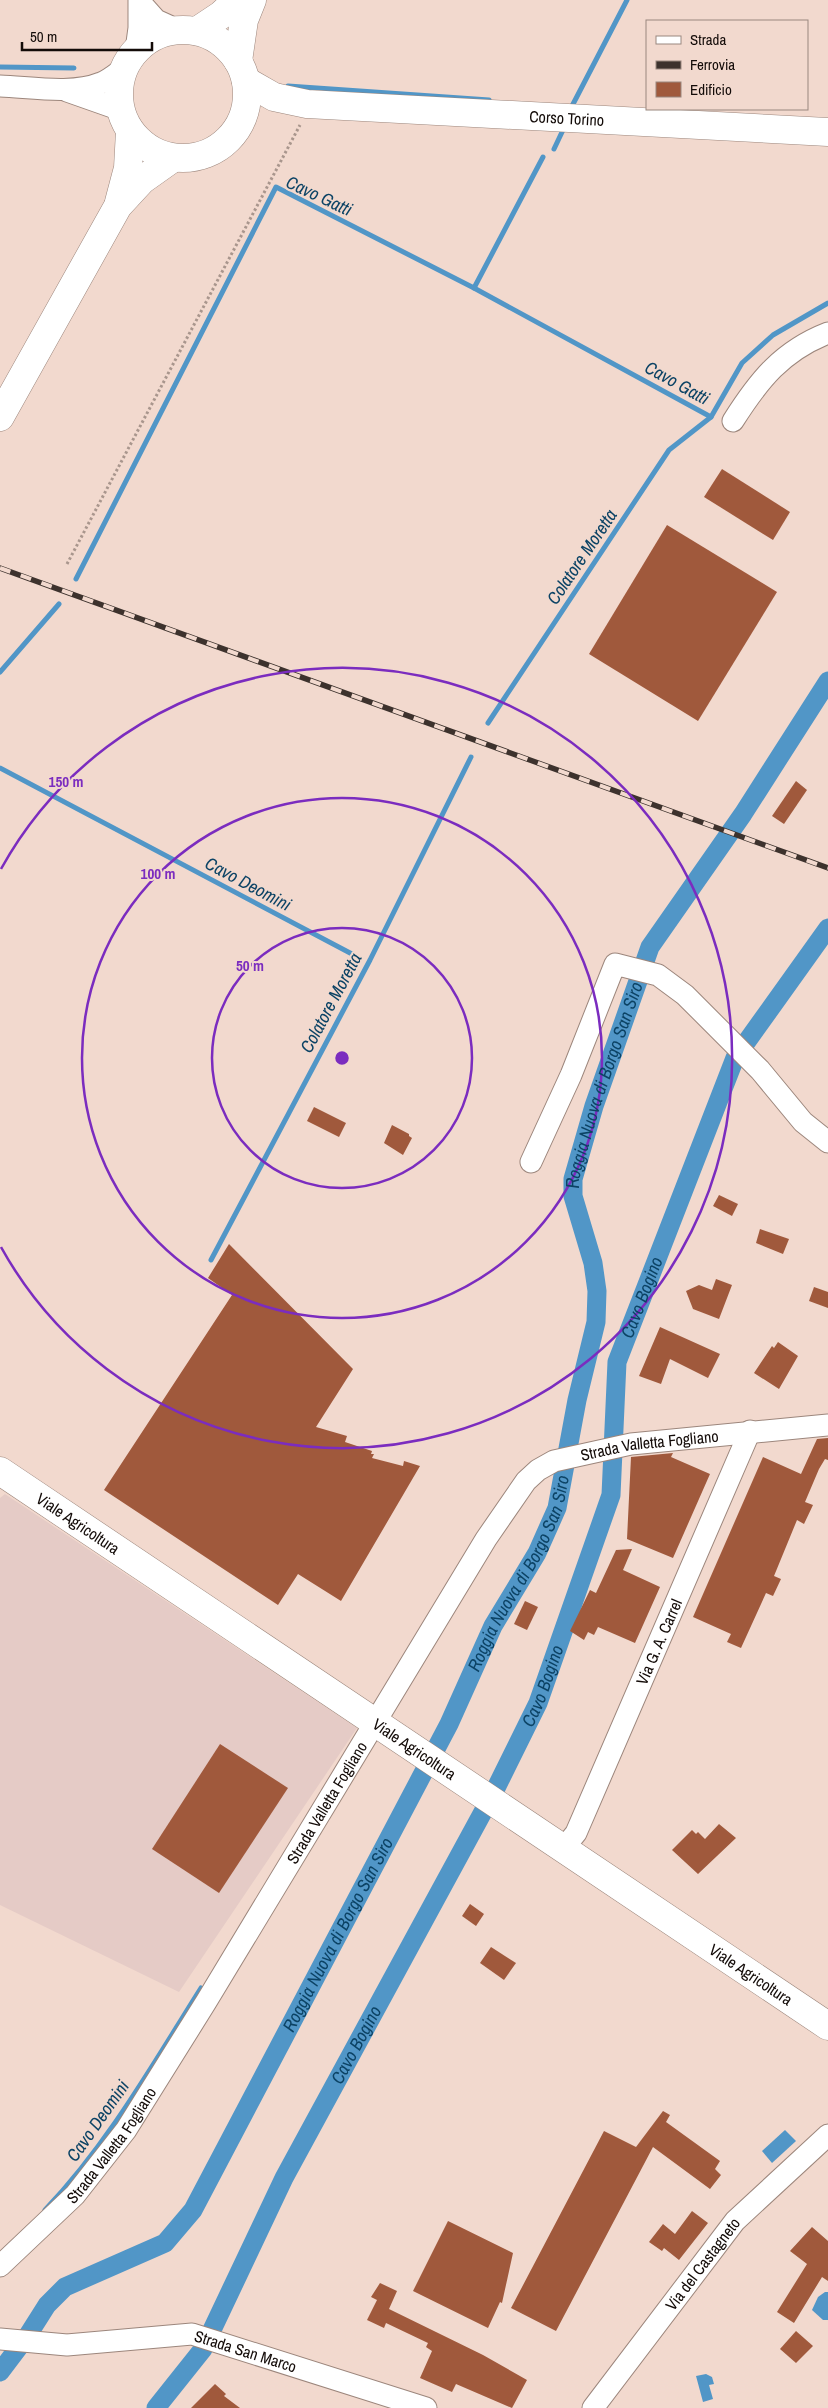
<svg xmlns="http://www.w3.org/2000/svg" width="828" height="2408" viewBox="0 0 828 2408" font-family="'Archivo Narrow',sans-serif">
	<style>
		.industrial { fill: #e5cbc6 }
		.water { fill: #5196c7 }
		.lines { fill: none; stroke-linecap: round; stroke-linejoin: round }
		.stream { stroke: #5196c7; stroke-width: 5 }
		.canal { stroke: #5196c7; stroke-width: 19 }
		.building { fill: #a0593c }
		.minor-casing { stroke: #9c867c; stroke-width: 23 }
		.major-casing { stroke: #9c867c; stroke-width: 29 }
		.path { stroke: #a9968d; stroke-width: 3; stroke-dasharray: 2.5 2.5; stroke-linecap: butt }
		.minor { stroke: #fff; stroke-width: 21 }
		.major { stroke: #fff; stroke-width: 28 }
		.rail-casing { stroke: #3d322d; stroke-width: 5.5 }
		.rail { stroke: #f2d9ce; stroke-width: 4; stroke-dasharray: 11; stroke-linecap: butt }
		.ring { fill: none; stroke: #7b2cbf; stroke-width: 2.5 }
		.labels { text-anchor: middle; stroke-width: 4; stroke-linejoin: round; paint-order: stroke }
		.street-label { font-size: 16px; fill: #130b08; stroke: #f2d9ce }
		.water-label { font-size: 18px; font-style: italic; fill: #0c4365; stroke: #f2d9ce }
		.centre { fill: #7b2cbf; stroke: #f2d9ce; stroke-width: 2.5 }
		.ring-label { font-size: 15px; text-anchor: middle; font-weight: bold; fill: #7b2cbf; stroke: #f2d9ce; stroke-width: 4; stroke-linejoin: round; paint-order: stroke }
	</style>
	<rect width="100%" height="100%" fill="#f2d9ce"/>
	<!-- industrial -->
	<path class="industrial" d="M5,1494L357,1728L179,1992L0,1905V1498Z"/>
	<!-- water -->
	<g class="water">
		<path d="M785,2130L796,2141L772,2163L762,2151Z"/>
		<path d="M825,2292H828V2320H823L812,2310L818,2297Z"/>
		<path d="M706,2374L712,2377L714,2384L709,2385L713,2399L703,2402L696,2376Z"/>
	</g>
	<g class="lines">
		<!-- stream -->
		<g class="stream">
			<path d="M0,67L74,68"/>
			<path d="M288,86L489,100"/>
			<path d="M568,107L571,108L627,0"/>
			<path d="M554,149L563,130"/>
			<path d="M474,288L543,157"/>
			<path d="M76,579L276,187L474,288L711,417"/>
			<path d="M0,672L59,604"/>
			<path d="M488,723L669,450L711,417L742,363L773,335L828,303"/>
			<path d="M0,768L352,954"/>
			<path d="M211,1260L370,960L471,757"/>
			<path d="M45,2210C108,2144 153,2064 201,1988"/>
		</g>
		<!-- canal -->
		<g class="canal">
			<path id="s1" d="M0,2372L28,2335L47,2305L65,2287L165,2243L193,2210L449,1724L493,1626L537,1553L557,1508L577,1400L596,1322L597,1291L593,1263L573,1196V1179L594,1106L650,947L743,814L828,681"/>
			<path id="s2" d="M156,2408L203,2349L284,2178L496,1788L538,1703L611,1495L617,1362L735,1058L828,928"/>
		</g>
	</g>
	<!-- building -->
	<g class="building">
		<path d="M722,469L790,512L773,540L704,497Z"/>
		<path d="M667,525L777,592L698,721L589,654Z"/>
		<path d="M796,781L807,790L784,824L772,816Z"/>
		<path d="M314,1107L346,1123L339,1137L307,1121Z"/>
		<path d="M392,1125L409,1134V1136L412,1138L403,1155L384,1143Z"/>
		<path d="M719,1195L738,1204L732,1216L713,1206Z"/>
		<path d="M760,1229L789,1239L783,1254L756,1243Z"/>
		<path d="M229,1244L353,1369L316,1427L347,1436L345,1442L372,1451L371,1454H374L372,1458L403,1466L404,1461L420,1466L341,1601L298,1574L278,1605L104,1490L232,1295L208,1278Z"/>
		<path d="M716,1279L732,1285L719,1319L693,1309L686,1291L699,1285L712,1290Z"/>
		<path d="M814,1287L828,1292V1308L809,1301Z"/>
		<path d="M660,1327L720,1354L708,1378L670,1359L661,1384L639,1376Z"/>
		<path d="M778,1342L798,1356L779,1389L754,1373L772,1346L774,1348Z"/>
		<path d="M828,1438V1460L825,1459L819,1469L805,1502L813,1505L804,1524L797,1520L774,1576L781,1579L773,1596L766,1593L741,1648L727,1642L731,1634L693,1617L763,1457L801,1474L817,1439Z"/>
		<path d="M673,1453L671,1457L710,1474L673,1558L627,1539L631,1457Z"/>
		<path d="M632,1549L623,1570L660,1587L635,1643L598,1627L594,1635L588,1632L584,1640L570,1631L590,1590L596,1593L616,1550Z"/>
		<path d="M525,1601L538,1607L527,1630L514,1624Z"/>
		<path d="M220,1744L288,1788L219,1893L152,1849Z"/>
		<path d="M719,1824L736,1838L698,1874L672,1850L692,1830L696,1834L698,1832L705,1839Z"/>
		<path d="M470,1904L484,1914L476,1926L462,1916Z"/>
		<path d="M491,1947L516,1963L504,1980L480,1963Z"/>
		<path d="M663,2111L670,2115L666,2122L720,2161L715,2169L721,2175L710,2189L653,2147L556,2331L511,2308L604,2131L636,2147Z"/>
		<path d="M692,2211L708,2223L679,2260L664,2248L662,2251L649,2242L663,2224L675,2234Z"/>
		<path d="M448,2221L513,2253L502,2303L500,2302L488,2328L413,2291Z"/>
		<path d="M812,2227L828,2241V2281L822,2277L794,2323L777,2312L807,2264L790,2251Z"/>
		<path d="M380,2283L397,2291L389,2309L483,2355L527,2380L512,2408L456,2384L452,2392L420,2378L432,2351L426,2347L428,2343L386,2323L384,2328L367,2320L377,2300L371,2297Z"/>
		<path d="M796,2331L813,2346L796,2363L780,2349Z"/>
		<path d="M215,2384L226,2394L224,2396L240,2408H191Z"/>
	</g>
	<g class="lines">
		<!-- minor casing -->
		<g class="minor-casing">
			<g id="minor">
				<path d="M140,2L156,20L178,30"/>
				<path d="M136,50L139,28V0"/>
				<path d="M0,86C30,87 72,95 101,83C109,80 117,73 124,68"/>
				<path d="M67,91L121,110"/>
				<path d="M733,421C759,380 782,351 828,333"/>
				<path d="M531,1162L571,1075L615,964L658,975L685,995L760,1070L803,1122L828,1142"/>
				<path id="s3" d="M563,1849L576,1833L750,1431"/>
				<path id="s4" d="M0,2266L75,2195L126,2130L206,2002L486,1539L526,1481L538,1470L554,1461L631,1444L828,1425"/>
				<path id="s5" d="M0,2339L67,2345L192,2334L426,2408"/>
				<path id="s6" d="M593,2408L735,2221L828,2135"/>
			</g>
		</g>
		<!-- major casing -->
		<g class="major-casing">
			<g id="major">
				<circle cx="183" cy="94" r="64"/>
				<path d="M197,31L221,15L237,0"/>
				<path d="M238,61L244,20L252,0"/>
				<path id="s7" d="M246,81L274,97L307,104L828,132"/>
				<path d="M119,202L128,168L130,131"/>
				<path d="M0,417L118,206L142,180L173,158"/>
				<path id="s8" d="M0,1471L828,2026"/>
			</g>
		</g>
		<!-- path -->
		<path class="path" d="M67,564L300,125"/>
		<!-- minor -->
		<use href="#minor" class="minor"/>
		<!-- major -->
		<use href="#major" class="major"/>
		<!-- rail casing -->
		<g class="rail-casing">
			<path id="rail" d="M0,568L828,868"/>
		</g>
		<!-- rail -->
		<use href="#rail" class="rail"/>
	</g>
	<!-- distance rings -->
	<g class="ring">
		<circle cx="342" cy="1058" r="130"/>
		<circle cx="342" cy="1058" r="260"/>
		<path d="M1 869A390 390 0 1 1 1 1247"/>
	</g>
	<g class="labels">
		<!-- street labels -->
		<g class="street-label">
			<text dy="6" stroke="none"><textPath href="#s7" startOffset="326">Corso Torino</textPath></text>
			<text dy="6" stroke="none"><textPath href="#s4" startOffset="1080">Strada Valletta Fogliano</textPath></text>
			<text dy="6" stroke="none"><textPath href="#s8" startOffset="94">Viale Agricoltura</textPath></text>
			<text dy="6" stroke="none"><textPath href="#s3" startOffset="229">Via G. A. Carrel</textPath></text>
			<text dy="6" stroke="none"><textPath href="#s8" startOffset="499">Viale Agricoltura</textPath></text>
			<text dy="6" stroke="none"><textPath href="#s4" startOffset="570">Strada Valletta Fogliano</textPath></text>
			<text dy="6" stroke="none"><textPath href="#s8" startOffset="904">Viale Agricoltura</textPath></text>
			<text dy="6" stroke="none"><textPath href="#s4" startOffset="165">Strada Valletta Fogliano</textPath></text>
			<text dy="6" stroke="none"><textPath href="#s6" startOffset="181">Via del Castagneto</textPath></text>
			<text dy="6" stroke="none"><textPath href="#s5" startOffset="249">Strada San Marco</textPath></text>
		</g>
		<!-- water labels -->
		<g class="water-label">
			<text transform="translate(319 196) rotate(25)" y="6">Cavo Gatti</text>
			<text transform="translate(677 383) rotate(29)" y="6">Cavo Gatti</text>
			<text transform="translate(582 557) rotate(-56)" y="6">Colatore Moretta</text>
			<text transform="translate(248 884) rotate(28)" y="6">Cavo Deomini</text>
			<text transform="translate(331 1003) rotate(-62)" y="6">Colatore Moretta</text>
			<text dy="6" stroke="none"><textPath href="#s1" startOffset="1486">Roggia Nuova di Borgo San Siro</textPath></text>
			<text dy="6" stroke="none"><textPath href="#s2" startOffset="1226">Cavo Bogino</textPath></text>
			<text dy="6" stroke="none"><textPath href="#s1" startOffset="976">Roggia Nuova di Borgo San Siro</textPath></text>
			<text dy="6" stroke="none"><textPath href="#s2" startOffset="821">Cavo Bogino</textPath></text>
			<text dy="6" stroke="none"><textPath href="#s1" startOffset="571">Roggia Nuova di Borgo San Siro</textPath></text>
			<text dy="6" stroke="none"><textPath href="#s2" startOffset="416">Cavo Bogino</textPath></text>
			<text transform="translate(98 2121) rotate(-55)" y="6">Cavo Deomini</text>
		</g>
	</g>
	<circle cx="342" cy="1058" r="8" class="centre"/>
	<g class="ring-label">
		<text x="66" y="787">150 m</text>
		<text x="158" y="879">100 m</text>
		<text x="250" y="971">50 m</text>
	</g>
	<!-- legend -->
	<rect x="646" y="20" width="162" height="90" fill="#f2d9ce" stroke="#99877f"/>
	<rect x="656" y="36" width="25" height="8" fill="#ffffff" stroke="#99877f"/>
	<text x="690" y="45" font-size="15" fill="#130b08">Strada</text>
	<rect x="656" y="61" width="25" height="8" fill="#3d322d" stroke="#99877f"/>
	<text x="690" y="70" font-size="15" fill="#130b08">Ferrovia</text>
	<rect x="656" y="82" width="25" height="15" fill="#a0593c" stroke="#99877f"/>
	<text x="690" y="95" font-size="15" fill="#130b08">Edificio</text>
	<!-- scale -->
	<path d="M22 42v8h130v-8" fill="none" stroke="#130b08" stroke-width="2.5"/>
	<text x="30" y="42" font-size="15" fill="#130b08" stroke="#f2d9ce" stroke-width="4" paint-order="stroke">50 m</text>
</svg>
